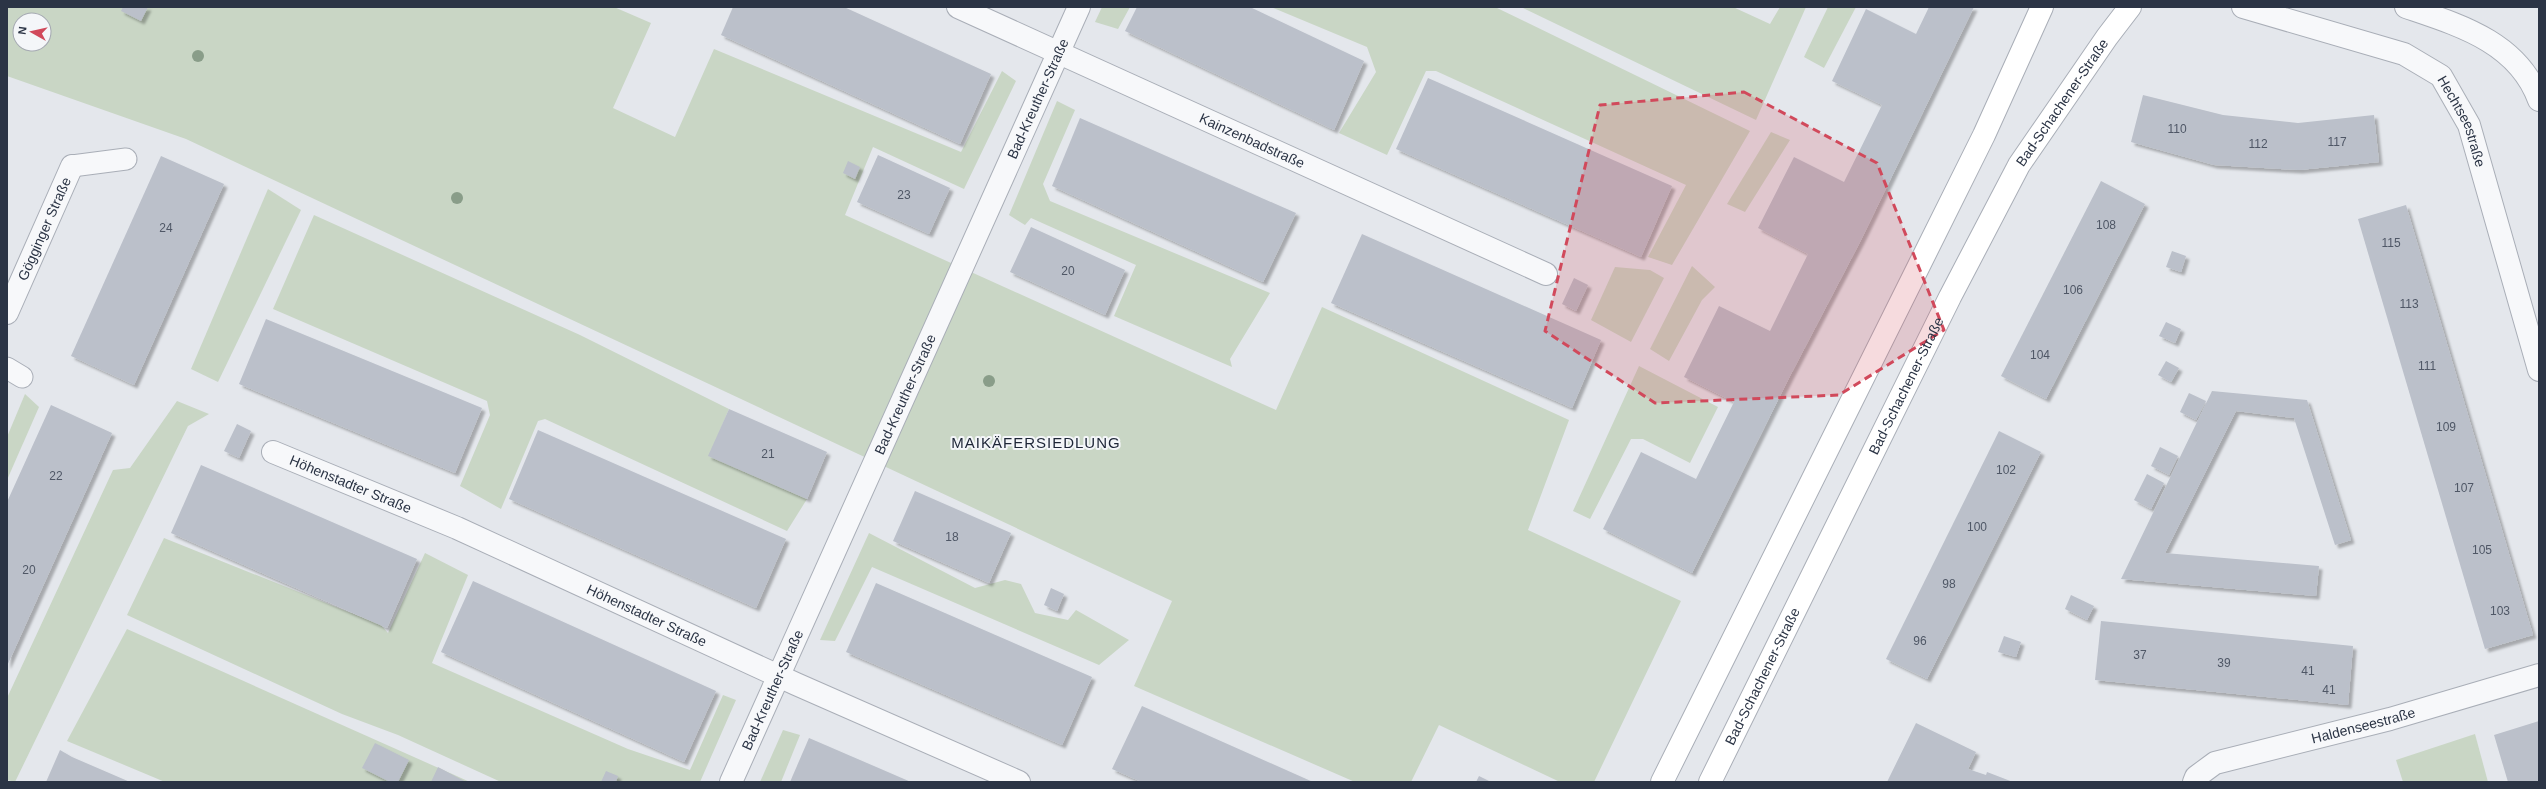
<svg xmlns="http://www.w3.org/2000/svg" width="2546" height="789" viewBox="0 0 2546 789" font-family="Arial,sans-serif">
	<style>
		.green { fill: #c9d6c5; fill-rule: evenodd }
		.building { fill: #bbc0ca; filter: url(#shadow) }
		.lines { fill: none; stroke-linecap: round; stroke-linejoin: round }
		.service-casing { stroke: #a9aeb7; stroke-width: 23 }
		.minor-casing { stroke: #a9aeb7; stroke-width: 24 }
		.tertiary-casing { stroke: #a9aeb7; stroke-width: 24 }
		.secondary-casing { stroke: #a9aeb7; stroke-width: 24 }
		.service { stroke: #f7f8fa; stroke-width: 21 }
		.minor { stroke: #f7f8fa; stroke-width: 22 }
		.tertiary { stroke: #f7f8fa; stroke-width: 22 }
		.secondary { stroke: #fff; stroke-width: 22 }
		.tree { fill: #899d89 }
		.marked { fill: #d1495b; fill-opacity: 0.2; stroke: #d1495b; stroke-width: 3; stroke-dasharray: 8 5; stroke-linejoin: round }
		.labels { text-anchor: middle; stroke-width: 4; stroke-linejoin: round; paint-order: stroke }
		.number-label { font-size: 12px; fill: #4f5766 }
		.street-label { font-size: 14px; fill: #2b3445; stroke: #f4f6f9 }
		.neighbourhood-label { font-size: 15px; letter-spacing: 1px; fill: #1d2536; stroke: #f4f6f9 }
	</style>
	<defs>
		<filter id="shadow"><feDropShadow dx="3.5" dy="3.5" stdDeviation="1" flood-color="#0004"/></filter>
	</defs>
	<rect width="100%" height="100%" fill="#e4e7ec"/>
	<!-- green -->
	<g class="green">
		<path d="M7,7H614L651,23L613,108L675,137L714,49L961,152L1002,71L1016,81L964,189L873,147L845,215L1276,410L1322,307L1534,404L1569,420L1528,530L1681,601L1594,782H1560L1439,725L1411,782H1355L1134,686L1172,601L186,139L7,76ZM20,20H44V44H20Z"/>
		<path d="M1102,7H1130L1118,29L1095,22Z"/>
		<path d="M1271,7H1495L1750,131L1672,265L1648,257L1686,185L1436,71H1426L1387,155L1339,133L1376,72L1367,47Z"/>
		<path d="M1521,7H1733L1770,24L1780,7H1806L1756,120Z"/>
		<path d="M1828,7H1856L1824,68L1804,57Z"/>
		<path d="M1057,101L1075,110L1043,184L1050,201L1270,293L1230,359L1232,367L1114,316L1136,265L1031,218L1025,225L1009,215Z"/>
		<path d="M1771,132L1790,140L1745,212L1727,204Z"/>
		<path d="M268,189L301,210L218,382L191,369Z"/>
		<path d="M314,215L580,335L729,409L709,456L807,499L787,531L545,419L538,421L501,509L460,486L490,415L487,401L273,309Z"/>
		<path d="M1692,266L1715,287L1702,300L1669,361L1650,349Z"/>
		<path d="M1615,267L1650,270L1664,278L1631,342L1591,320Z"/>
		<path d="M1639,366L1718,407L1690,463L1643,439H1631L1590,519L1573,511Z"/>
		<path d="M25,394L39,407L7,480V437Z"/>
		<path d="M177,401L209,414L188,426L15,782L7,780V698L113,470L130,468Z"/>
		<path d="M869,533L975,588L1005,580L1021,584L1035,613L1068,620L1076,610L1129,640L1099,665L872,567L835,641L820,640Z"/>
		<path d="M164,538L381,625L388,633L425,553L468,575L432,663L628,749L690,770L723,695L736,700L700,782H501L398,735L342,714L127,615Z"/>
		<path d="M127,629L470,782H165L67,741Z"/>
		<path d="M783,730L800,735L781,782H760Z"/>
		<path d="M2475,734L2488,782H2403L2396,760Z"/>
	</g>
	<!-- building -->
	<g class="building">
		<path d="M123,7H148L141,21L121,11Z"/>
		<path d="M733,7H844L991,74L960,144L721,35Z"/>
		<path d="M1137,7H1250L1364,61L1334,130L1125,31Z"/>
		<path d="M1929,7H1974L1861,240L1790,376L1692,573L1603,529L1641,452L1696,479L1734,402L1684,377L1719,306L1770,331L1808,254L1758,228L1794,157L1844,182L1882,105L1832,81L1866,9L1916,34Z"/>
		<path d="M1428,78L1672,186L1641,257L1396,149Z"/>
		<path d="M2143,95L2223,115L2298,123L2374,115L2379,162L2299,170L2214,165L2131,142Z"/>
		<path d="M1080,118L1296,213L1263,282L1052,186Z"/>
		<path d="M878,155L950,188L929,234L857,202Z"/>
		<path d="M161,156L224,184L134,385L71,356Z"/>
		<path d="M848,161L860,167L855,179L843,173Z"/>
		<path d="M2101,181L2145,204L2046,399L2001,376Z"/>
		<path d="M2406,205L2533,635L2485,649L2358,219Z"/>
		<path d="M1031,227L1125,270L1105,315L1010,272Z"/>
		<path d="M1362,234L1601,340L1572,408L1331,303Z"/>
		<path d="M2172,251L2186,256L2181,272L2166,267Z"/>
		<path d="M1574,278L1588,285L1576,311L1562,304Z"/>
		<path d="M266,319L482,408L455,473L239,384Z"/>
		<path d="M2166,322L2181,329L2175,343L2159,336Z"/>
		<path d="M2166,361L2179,368L2171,382L2158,375Z"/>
		<path d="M2212,391L2307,400L2351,540L2335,545L2294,418L2236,411L2165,553L2319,566L2316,596L2121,579Z"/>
		<path d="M2189,393L2206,401L2196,420L2180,412Z"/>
		<path d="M51,405L112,433L7,666V502Z"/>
		<path d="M729,409L827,452L807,499L708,456Z"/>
		<path d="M237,424L251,431L239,458L224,451Z"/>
		<path d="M538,430L786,539L756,608L509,499Z"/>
		<path d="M1999,431L2041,452L1927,679L1886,659Z"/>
		<path d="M2160,447L2178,456L2169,475L2151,466Z"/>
		<path d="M201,465L417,559L387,628L171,533Z"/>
		<path d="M2147,474L2164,483L2151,509L2134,500Z"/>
		<path d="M915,491L1011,533L989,583L893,541Z"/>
		<path d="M473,581L716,691L684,762L441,652Z"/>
		<path d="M876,583L1092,677L1062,745L846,652Z"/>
		<path d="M1051,588L1064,594L1057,611L1044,605Z"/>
		<path d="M2071,595L2094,606L2087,620L2065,609Z"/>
		<path d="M2101,621L2353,646L2348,705L2095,680Z"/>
		<path d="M2004,636L2021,642L2016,657L1998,652Z"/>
		<path d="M1142,706L1313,782H1142L1112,769Z"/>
		<path d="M2539,721V782H2508L2494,735Z"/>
		<path d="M1916,723L1976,752L1968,769L1986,775L1987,772L2013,782H1887Z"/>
		<path d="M809,738L911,782H790Z"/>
		<path d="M375,743L409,760L398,782H390L362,768Z"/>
		<path d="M60,750L72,757L130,782H46Z"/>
		<path d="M438,767L466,782H431Z"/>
		<path d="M606,771L618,776L616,782H601Z"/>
		<path d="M1479,776L1491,782H1476Z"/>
	</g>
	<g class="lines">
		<!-- service casing -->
		<g class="service-casing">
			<g id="service">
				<path d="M72,166L126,159"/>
				<path d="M7,368L22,377"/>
			</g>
		</g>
		<!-- minor casing -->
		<g class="minor-casing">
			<g id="minor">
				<path id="s1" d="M958,7L1546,274"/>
				<path id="s2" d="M7,313L72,166"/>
				<path id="s3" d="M273,452L457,528L796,684L1019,782"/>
				<path id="s4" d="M731,782L1079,7"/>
				<path id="s5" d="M2194,782L2196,777L2215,763L2390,719L2539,675"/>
			</g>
		</g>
		<!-- tertiary casing -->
		<g class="tertiary-casing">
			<g id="tertiary">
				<path id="s6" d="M2243,7L2404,54L2441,76L2469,125L2539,370"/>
				<path d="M2406,7C2459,25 2518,42 2539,100"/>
			</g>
		</g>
		<!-- secondary casing -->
		<g class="secondary-casing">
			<g id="secondary">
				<path d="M1662,782L1984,135L2042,7"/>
				<path id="s7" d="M1710,782L1950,297L2019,165L2107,37L2130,7"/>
			</g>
		</g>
		<!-- service -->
		<use href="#service" class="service"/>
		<!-- minor -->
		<use href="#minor" class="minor"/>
		<!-- tertiary -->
		<use href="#tertiary" class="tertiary"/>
		<!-- secondary -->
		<use href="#secondary" class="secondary"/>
	</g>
	<!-- trees -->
	<g class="tree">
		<circle cx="198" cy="56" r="6"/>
		<circle cx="457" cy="198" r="6"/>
		<circle cx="989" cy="381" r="6"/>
	</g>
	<!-- marked area -->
	<path class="marked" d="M1744,92L1877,163L1944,330L1839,395L1655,403L1545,331L1600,105Z"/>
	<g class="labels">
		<!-- number labels -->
		<g class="number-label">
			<text x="2177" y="133">110</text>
			<text x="2337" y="146">117</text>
			<text x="2258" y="148">112</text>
			<text x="904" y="199">23</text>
			<text x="2106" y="229">108</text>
			<text x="166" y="232">24</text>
			<text x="2391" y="247">115</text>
			<text x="1068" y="275">20</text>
			<text x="2073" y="294">106</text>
			<text x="2409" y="308">113</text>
			<text x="2040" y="359">104</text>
			<text x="2427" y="370">111</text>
			<text x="2446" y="431">109</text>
			<text x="768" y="458">21</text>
			<text x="2006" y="474">102</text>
			<text x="56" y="480">22</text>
			<text x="2464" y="492">107</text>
			<text x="1977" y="531">100</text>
			<text x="952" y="541">18</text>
			<text x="2482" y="554">105</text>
			<text x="29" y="574">20</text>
			<text x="1949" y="588">98</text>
			<text x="2500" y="615">103</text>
			<text x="1920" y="645">96</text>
			<text x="2140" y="659">37</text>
			<text x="2224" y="667">39</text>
			<text x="2308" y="675">41</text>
			<text x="2329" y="694">41</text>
		</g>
		<!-- street labels -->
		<g class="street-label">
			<text dy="5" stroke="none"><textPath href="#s4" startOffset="749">Bad-Kreuther-Straße</textPath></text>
			<text dy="5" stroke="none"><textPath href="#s7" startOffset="766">Bad-Schachener-Straße</textPath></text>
			<text dy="5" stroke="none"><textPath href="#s6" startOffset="261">Hechtseestraße</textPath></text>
			<text dy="5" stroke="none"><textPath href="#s1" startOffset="323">Kainzenbadstraße</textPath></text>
			<text dy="5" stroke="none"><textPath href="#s2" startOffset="92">Gögginger Straße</textPath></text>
			<text dy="5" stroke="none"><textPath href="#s7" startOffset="442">Bad-Schachener-Straße</textPath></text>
			<text dy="5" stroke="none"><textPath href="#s4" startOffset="425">Bad-Kreuther-Straße</textPath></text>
			<text dy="5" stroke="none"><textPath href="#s3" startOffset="84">Höhenstadter Straße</textPath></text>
			<text dy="5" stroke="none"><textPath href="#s3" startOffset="408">Höhenstadter Straße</textPath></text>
			<text dy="5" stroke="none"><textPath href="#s7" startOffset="118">Bad-Schachener-Straße</textPath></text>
			<text dy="5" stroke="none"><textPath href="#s4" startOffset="101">Bad-Kreuther-Straße</textPath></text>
			<text dy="5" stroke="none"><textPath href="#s5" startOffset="182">Haldenseestraße</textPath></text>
		</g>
		<!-- neighbourhood labels -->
		<g class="neighbourhood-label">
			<text x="1036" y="448">MAIKÄFERSIEDLUNG</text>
		</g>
	</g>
	<!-- border -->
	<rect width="2546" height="789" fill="none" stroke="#2b3445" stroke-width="16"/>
	<!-- north arrow -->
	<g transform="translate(32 32) rotate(278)"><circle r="19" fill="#f4f6f9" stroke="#a4a8b1"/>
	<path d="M0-3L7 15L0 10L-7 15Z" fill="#d1495b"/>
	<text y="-6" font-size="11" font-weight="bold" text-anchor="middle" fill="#2b3445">N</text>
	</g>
</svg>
